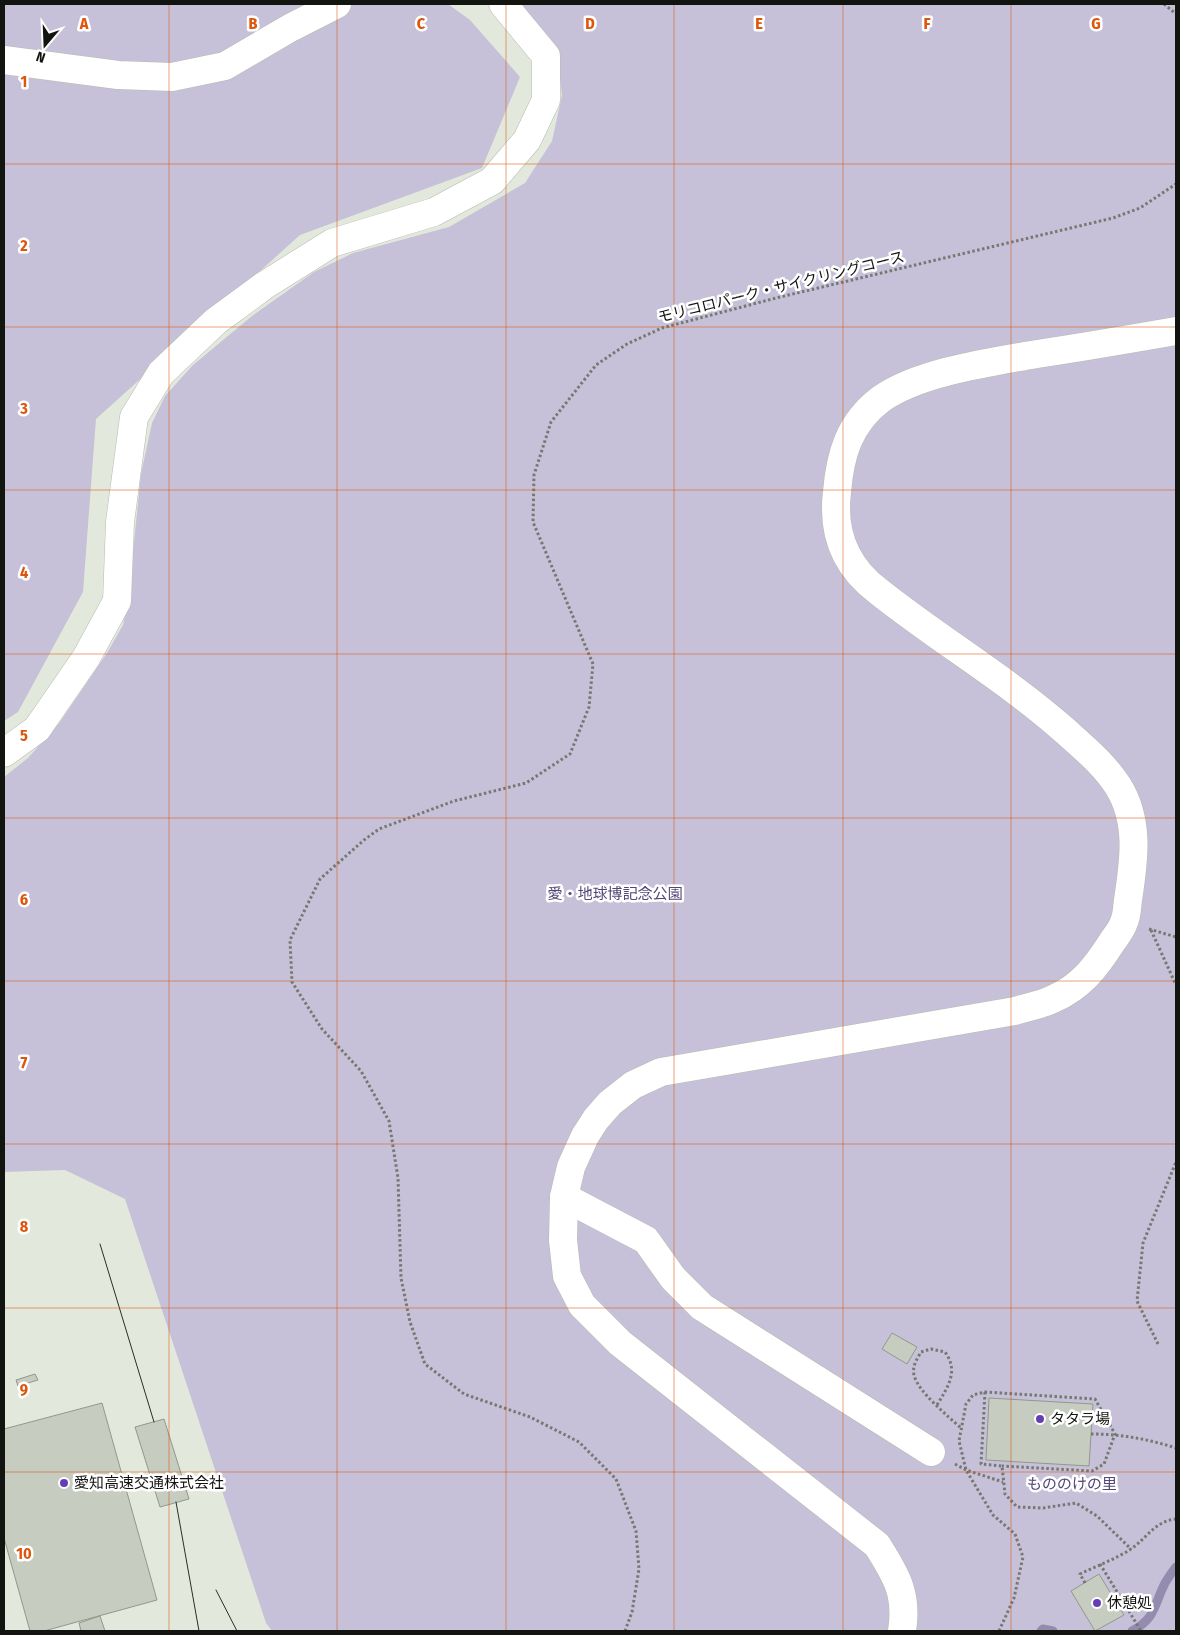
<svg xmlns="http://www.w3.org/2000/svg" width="1180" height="1635" viewBox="0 0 1180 1635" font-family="'Fira Sans Condensed','Noto Sans JP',sans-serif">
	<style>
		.green { fill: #c6c1d9 }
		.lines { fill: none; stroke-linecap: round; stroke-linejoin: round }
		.stream { stroke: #938caf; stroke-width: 9 }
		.building { fill: #c6cdc0; stroke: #91988c }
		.minor-casing { stroke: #b5bcaf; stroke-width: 29 }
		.path { stroke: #747971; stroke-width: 3; stroke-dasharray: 2.5 2.5; stroke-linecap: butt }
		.minor { stroke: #fff; stroke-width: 28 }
		.tram { stroke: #2b2d28; stroke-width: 1 }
		.grid { fill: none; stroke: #dd560c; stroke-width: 1; stroke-opacity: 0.55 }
		.poi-dot { fill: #673db5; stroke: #fff; stroke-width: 2 }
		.labels { text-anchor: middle; stroke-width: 5; stroke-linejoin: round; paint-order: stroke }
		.street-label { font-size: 15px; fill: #121410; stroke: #fff }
		.park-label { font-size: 15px; fill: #534778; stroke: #fff }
		.poi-label { font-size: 15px; fill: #121410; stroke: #fff; text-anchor: start }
		.grid-label { font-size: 16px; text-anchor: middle; font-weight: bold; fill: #dd560c; stroke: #fff; stroke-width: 5; stroke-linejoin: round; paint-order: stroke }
	</style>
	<rect width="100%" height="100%" fill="#e2e9dc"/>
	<!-- green -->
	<g class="green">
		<path d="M4,4H448L470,20L520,77L482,168L300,235L96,419L83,592L18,712L4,721Z"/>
		<path d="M522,4H1176V1631H272L266,1623L125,1199L65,1170L4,1172V777L28,758L60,722L107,653L123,625L129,591L141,474L152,423L165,396L193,365L252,316L314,272L353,253L449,227L525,183L552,141L562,95L557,53Z"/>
	</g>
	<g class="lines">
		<!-- stream -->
		<g class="stream">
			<path d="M1041,1631L1043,1629L1053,1631"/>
			<path d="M1132,1631C1156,1618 1154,1605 1165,1583C1168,1578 1172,1572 1176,1567"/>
		</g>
	</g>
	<!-- building -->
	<g class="building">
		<path d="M892,1333L917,1347L907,1364L882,1349Z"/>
		<path d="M35,1374L38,1380L18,1386L16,1380Z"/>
		<path d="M989,1398L1093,1404L1089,1466L986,1460Z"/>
		<path d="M102,1403L157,1600L44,1631H30L4,1538V1429Z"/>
		<path d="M164,1419L189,1499L160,1507L135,1427Z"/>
		<path d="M1099,1574L1124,1615L1095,1631L1071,1591Z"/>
		<path d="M100,1616L105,1631H81L79,1623Z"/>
	</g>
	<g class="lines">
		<!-- minor casing -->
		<g class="minor-casing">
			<g id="minor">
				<path d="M4,60L118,75L172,77L225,66L290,28L337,4"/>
				<path d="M4,753L37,729L86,658L117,601L120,522L134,417L161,373L216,321L265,285L332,243L434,212L492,181L527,140L546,100V56L503,4"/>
				<path d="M564,1197L646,1240L673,1278L702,1307L931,1452"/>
				<path d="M902,1631C908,1594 896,1575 877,1545L620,1343L582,1305L567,1276L563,1240L564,1197L571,1167L585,1136L596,1119L610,1103L633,1085L661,1072L1015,1011C1027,1007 1041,1005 1053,999C1081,987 1096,967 1112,942C1116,936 1122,929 1124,922C1127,916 1127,907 1128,900C1134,861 1140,821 1118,786C1103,763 1083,747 1063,729C1005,678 938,639 878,591C845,566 832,533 837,492C840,455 849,423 881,399C919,372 991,362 1037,354C1084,347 1130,339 1176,331"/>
			</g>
		</g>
		<!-- path -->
		<g class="path">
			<path d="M1164,4L1176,14"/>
			<path d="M1149,929L1176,937"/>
			<path d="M1151,930L1176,985"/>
			<path d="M1158,1344L1137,1301L1143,1243L1176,1162"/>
			<path d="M985,1392L981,1464L1002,1466L1005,1494L1017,1507L1043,1508L1076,1503L1097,1516L1131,1549"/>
			<path d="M937,1405C948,1387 959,1371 945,1352L931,1349L921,1352C917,1359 912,1366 914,1375C918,1392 948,1416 961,1428"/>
			<path d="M1091,1434C1120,1434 1148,1439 1176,1448"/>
			<path d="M955,1464L966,1470L1003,1482"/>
			<path d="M1100,1564L1141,1631"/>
			<path d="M1085,1583L1080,1574C1096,1566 1116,1559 1131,1549C1147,1538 1155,1521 1176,1519"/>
			<path d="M625,1631L632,1612L639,1569L636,1531L616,1479L579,1442L530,1417L464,1394L425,1364L410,1322L401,1278L398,1178L389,1121L361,1071L322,1029L292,982L290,940L320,879L364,840L379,829L454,801L526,783L570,754L589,707L593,664L533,522L534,475L551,422L596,365L627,344L662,328L776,298L1113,218L1140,208L1176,184"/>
			<path d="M999,1631L1014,1598L1023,1557L1015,1534L993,1515L966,1470L959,1441L966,1404L973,1395L985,1392L1095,1399L1115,1434L1104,1464L1092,1471L1002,1466"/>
		</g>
		<!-- minor -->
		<use href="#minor" class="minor"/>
		<!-- tram -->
		<g class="tram">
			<path d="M100,1244L154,1422"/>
			<path d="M176,1502L199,1631"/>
			<path d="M216,1590L237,1631"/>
		</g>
	</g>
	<!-- grid -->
	<path class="grid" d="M169,4V1631M337,4V1631M506,4V1631M674,4V1631M843,4V1631M1011,4V1631M4,164H1176M4,327H1176M4,490H1176M4,654H1176M4,818H1176M4,981H1176M4,1144H1176M4,1308H1176M4,1472H1176"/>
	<!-- markers -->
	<g class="poi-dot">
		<circle cx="1040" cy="1419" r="5"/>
		<circle cx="64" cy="1483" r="5"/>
		<circle cx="1097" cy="1603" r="5"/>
	</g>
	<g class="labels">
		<!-- street labels -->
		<g class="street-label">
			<text transform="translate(781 287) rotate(-14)" y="5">モリコロパーク・サイクリングコース</text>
		</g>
		<!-- park labels -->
		<g class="park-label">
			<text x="615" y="899">愛・地球博記念公園</text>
			<text x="1072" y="1489">もののけの里</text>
		</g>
		<!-- poi labels -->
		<g class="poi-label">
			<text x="1050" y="1424">タタラ場</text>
			<text x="74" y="1488">愛知高速交通株式会社</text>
			<text x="1107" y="1608">休憩処</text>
		</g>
	</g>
	<g class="grid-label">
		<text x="84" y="29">A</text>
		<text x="253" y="29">B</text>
		<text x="421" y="29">C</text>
		<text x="590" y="29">D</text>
		<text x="759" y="29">E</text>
		<text x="927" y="29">F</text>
		<text x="1096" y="29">G</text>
		<text x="24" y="87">1</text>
		<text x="24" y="251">2</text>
		<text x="24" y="414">3</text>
		<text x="24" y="578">4</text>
		<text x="24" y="741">5</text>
		<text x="24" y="905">6</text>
		<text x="24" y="1068">7</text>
		<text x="24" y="1232">8</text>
		<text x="24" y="1395">9</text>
		<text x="24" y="1559">10</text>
	</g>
	<!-- border -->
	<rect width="1180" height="1635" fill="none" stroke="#121410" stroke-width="10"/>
	<!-- north arrow -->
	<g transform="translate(45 45) rotate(199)" stroke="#ffffff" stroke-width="4" paint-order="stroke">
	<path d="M0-4L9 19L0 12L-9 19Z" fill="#121410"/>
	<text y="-8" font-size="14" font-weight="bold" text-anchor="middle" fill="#121410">N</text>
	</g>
</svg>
